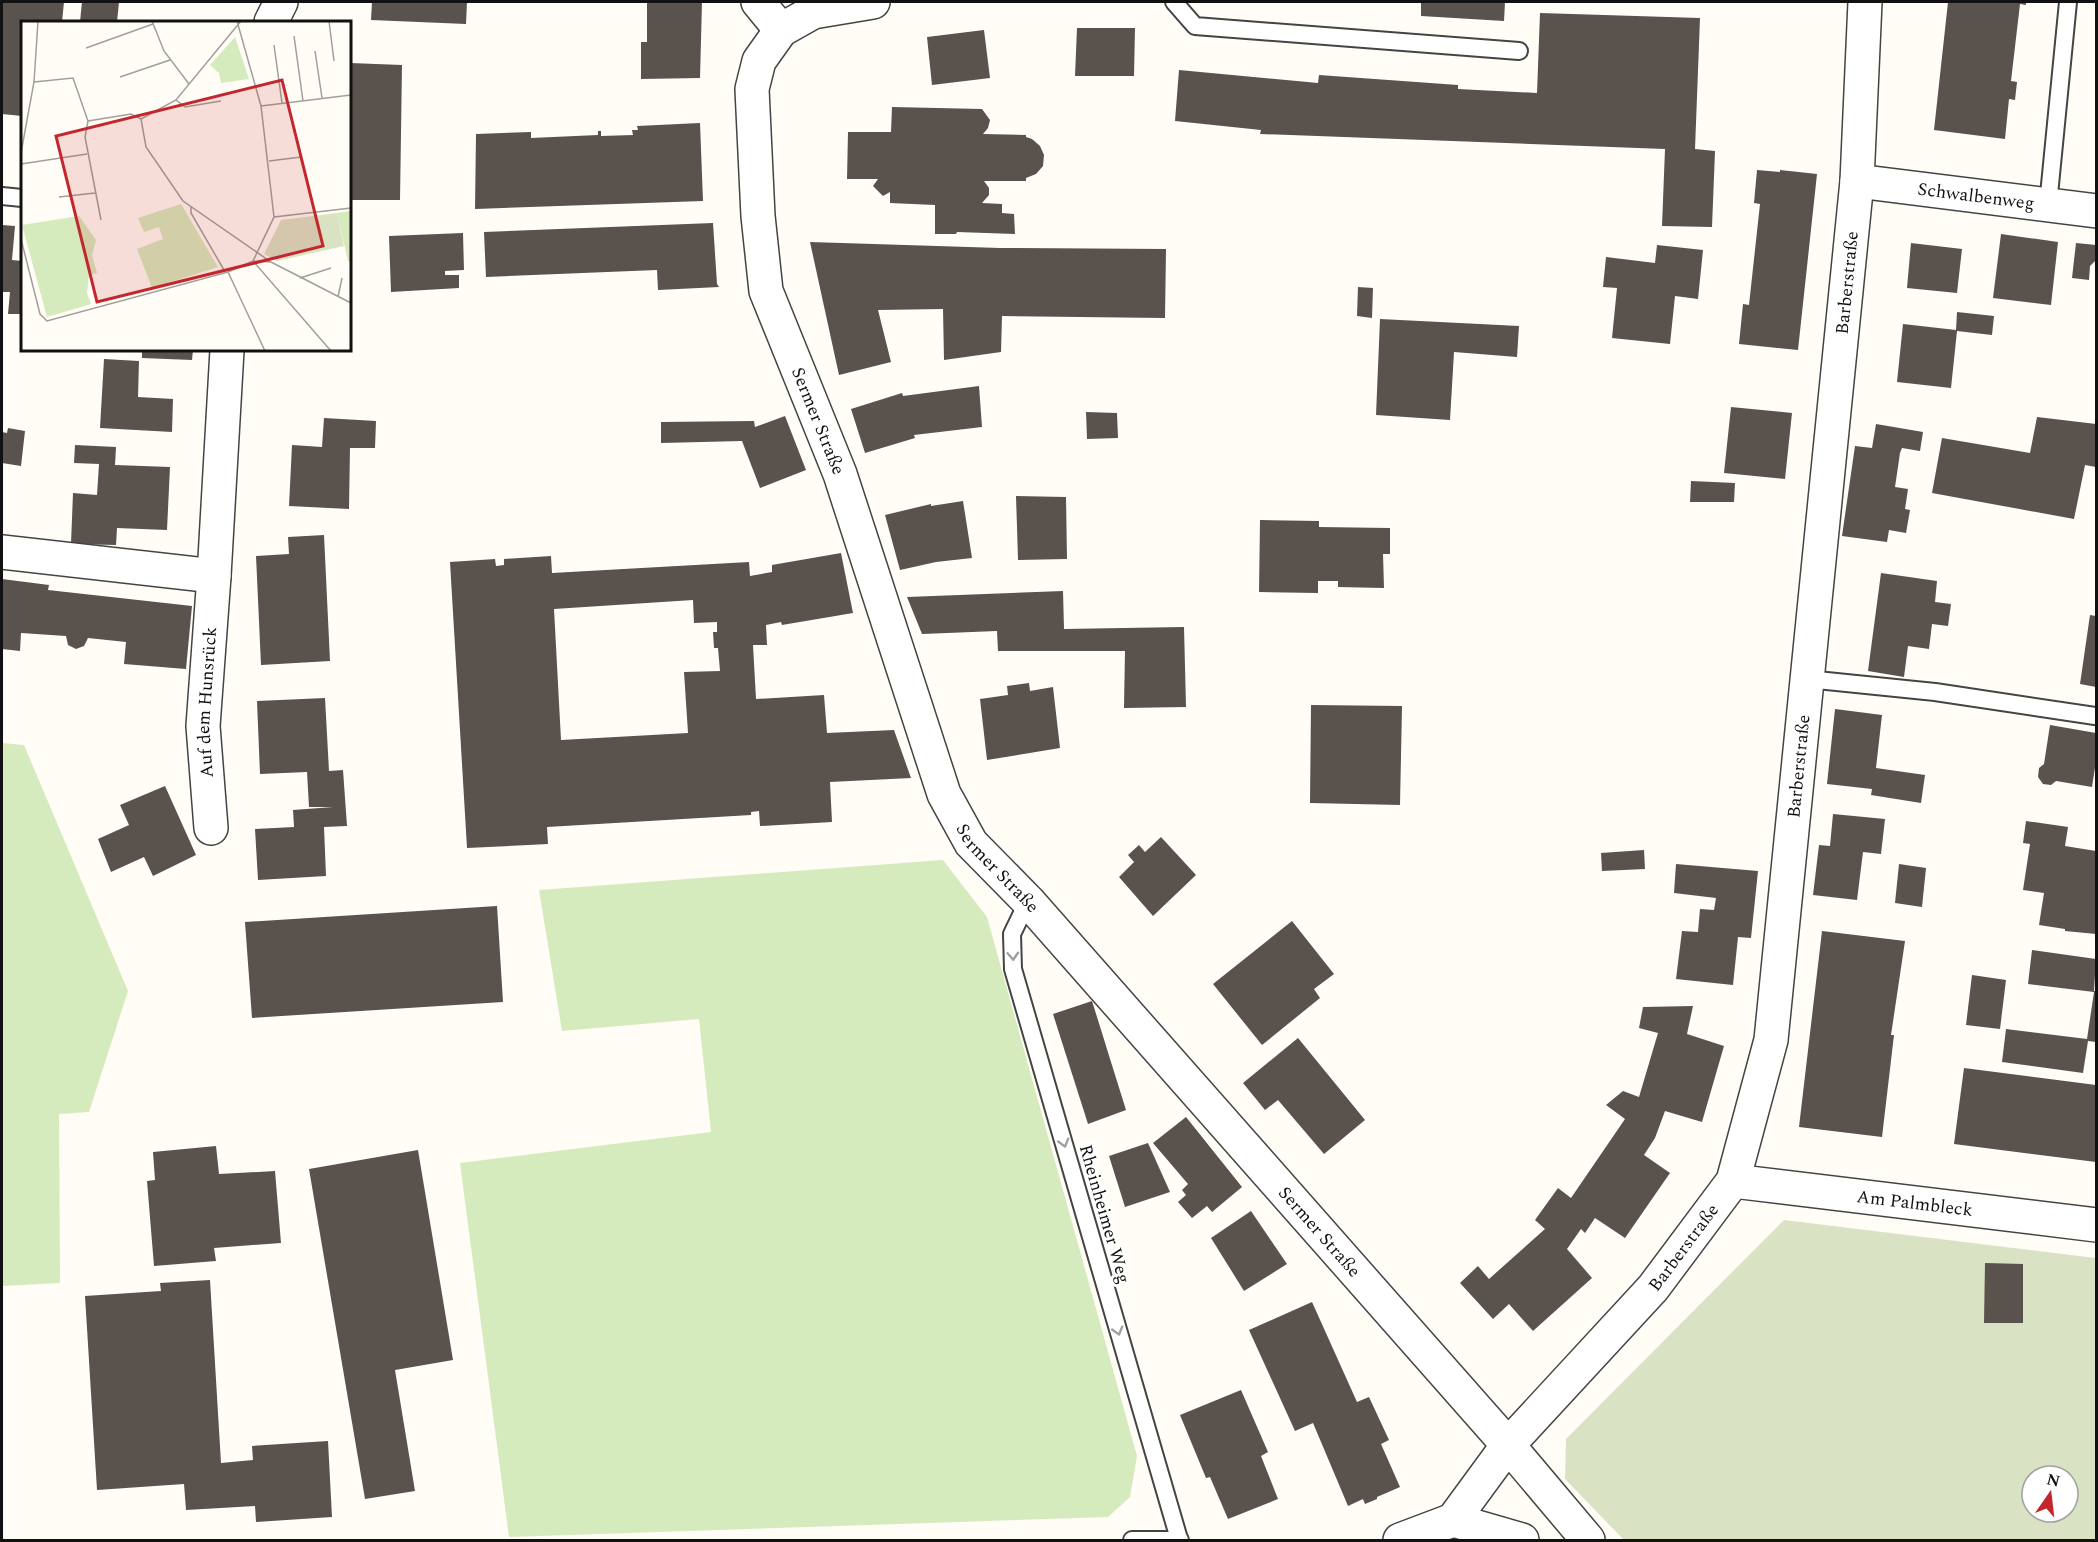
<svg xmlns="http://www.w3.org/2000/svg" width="2098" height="1542" viewBox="0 0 2098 1542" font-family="Spectral,serif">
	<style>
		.green { fill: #d5ebbd }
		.cemetery { fill: #d9e3c4; fill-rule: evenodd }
		.building { fill: #5a524d; fill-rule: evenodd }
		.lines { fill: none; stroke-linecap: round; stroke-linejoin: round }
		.lane-casing { stroke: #444; stroke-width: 20 }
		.street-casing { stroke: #444; stroke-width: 36 }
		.lane { stroke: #fff; stroke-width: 16 }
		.street { stroke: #fff; stroke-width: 33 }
		.oneway { stroke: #a0a0a0 }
		.labels { text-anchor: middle; stroke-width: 6; stroke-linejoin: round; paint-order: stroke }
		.street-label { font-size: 18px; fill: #111; stroke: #fff }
		.inset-road { fill: none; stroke: #a09f9a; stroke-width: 1.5 }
		.view { fill: #c4262e; fill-opacity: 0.15; stroke: #c4262e; stroke-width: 3 }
		.inset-edge { fill: none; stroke: #111; stroke-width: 3 }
	</style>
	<rect width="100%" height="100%" fill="#fffdf5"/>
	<!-- green -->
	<g class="green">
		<path d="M2,743L24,745L128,991L89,1112L59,1114L60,1283L2,1286Z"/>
		<path d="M943,860L987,917L1137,1456L1130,1497L1108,1517L509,1537L460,1163L711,1132L699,1019L562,1031L539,890Z"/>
	</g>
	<!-- cemetery -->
	<path class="cemetery" d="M1784,1220L2096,1258V1540H1624L1565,1479L1566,1439ZM2032,1476H2068V1512H2032Z"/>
	<!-- building -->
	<g class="building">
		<path d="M2,2H64L62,22H22V116L2,114Z"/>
		<path d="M82,2H119L117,22H80Z"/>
		<path d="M372,2H467L466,24L371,20Z"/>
		<path d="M647,2H702L700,78L641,79V42H647Z"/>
		<path d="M1421,2H1505L1504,21L1421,16Z"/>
		<path d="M1948,2H2026V5L2020,4L2011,81L2017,82L2015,100L2009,99L2005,139L1934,130Z"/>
		<path d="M1540,13L1700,18L1695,149L1715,151L1712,227L1662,226L1665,149L1260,134L1261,130L1175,121L1179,70L1318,83L1319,75L1458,85V89L1537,93Z"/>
		<path d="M1077,28H1135L1134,76H1075Z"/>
		<path d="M984,30L990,78L932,85L927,37Z"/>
		<path d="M350,63L402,65L400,200H350Z"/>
		<path d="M892,107L982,109L990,120L988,128L983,134L1026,135V137L1032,139L1040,146L1044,155L1043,166L1036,174L1026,178V181H984L989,188V195L982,203L1002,204V213L1014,214L1015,234L957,232L956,234H935V205L890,203V192L883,196L873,186L878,179H847L848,132H891Z"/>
		<path d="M700,123L703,201L475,209L476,134L531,132V138L598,135V131H601V136L633,135L632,130H638L637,126Z"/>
		<path d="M1757,170L1780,172V170L1817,174L1798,350L1739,344L1743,304L1749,305L1760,204L1754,203Z"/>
		<path d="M713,223L717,284L719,287L658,290L657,270L486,277L484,232Z"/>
		<path d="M2,225L15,226L12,260L22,261V314H8L10,292H2Z"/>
		<path d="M463,233L464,270L445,271V275H459V288L391,292L389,236Z"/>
		<path d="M2001,234L2058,242L2051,305L1993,298Z"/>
		<path d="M810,242L1000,248L1166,249L1165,318L1002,316L1001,352L944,360L943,309L878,310L891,362L839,375Z"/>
		<path d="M1911,243L1962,249L1957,293L1907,288Z"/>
		<path d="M2076,243L2096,245V260L2090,266L2089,280L2072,278Z"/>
		<path d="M1657,245L1703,250L1698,299L1675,296L1670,344L1612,338L1617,288L1603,287L1606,257L1655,263Z"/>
		<path d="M1358,287L1373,288L1372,318L1357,316Z"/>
		<path d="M1957,312L1994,316L1992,335L1957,331L1951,388L1897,382L1903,324L1956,330Z"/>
		<path d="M1380,319L1519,326L1517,357L1454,352L1450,420L1376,415Z"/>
		<path d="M142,350H193L192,360L142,358Z"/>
		<path d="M104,359L139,361L138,397L173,399L172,432L100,428Z"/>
		<path d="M979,386L982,427L914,435L915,438L865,453L851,409L902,393L903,396Z"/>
		<path d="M1731,407L1792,413L1785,479L1724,473Z"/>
		<path d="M1086,412L1117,413L1118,438L1087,439Z"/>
		<path d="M785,416L806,470L760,488L742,441L661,443V422L754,421L755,427Z"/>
		<path d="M2037,417L2096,424V467L2085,465L2074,519L1932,493L1942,438L2030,453Z"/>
		<path d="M324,418L376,421L375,448H350L349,509L289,506L292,445L322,447Z"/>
		<path d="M1876,424L1923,432L1920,451L1902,448L1900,453L1895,487L1908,489L1905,509L1910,510L1906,533L1889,530L1887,542L1842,536L1855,446L1872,448Z"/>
		<path d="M8,428L25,431L21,466L2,463V432L7,433Z"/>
		<path d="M75,445L116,447L115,465L170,467L167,530L117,528L116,545L71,544L73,493L97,495L99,464L74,463Z"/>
		<path d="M1691,481L1735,483L1734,502H1690Z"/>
		<path d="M1016,496L1066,497L1067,559L1018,560Z"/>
		<path d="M963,501L972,558L936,562L900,570L885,515L931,504V506Z"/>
		<path d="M1260,520L1319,521V527L1390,528V554H1383L1384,588L1338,587V581H1318V593L1259,592Z"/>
		<path d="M324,535L330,661L261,665L256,556L289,554L288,537Z"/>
		<path d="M841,553L853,613L782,625L781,622L766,625L767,645H753L756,699L824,695L827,733L894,730L911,778L830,782L832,822L760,826L759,811L751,812V815L547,827L548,844L467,848L450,562L495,559L496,566L504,565V559L551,556L552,573L749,562L750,576L772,572V565ZM693,600L694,623L717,622V632H713L714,648H718L720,671L684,672L688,733L561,740L554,609Z"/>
		<path d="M1881,573L1937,581L1935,602L1951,604L1948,626L1932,624L1929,649L1908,646L1904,677L1868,671Z"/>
		<path d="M2,579L49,585L48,590L192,606L186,669L124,664L126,642L88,638L84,646L76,649L68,645L66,636L21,633L20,651L2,649Z"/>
		<path d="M1063,591L1064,629L1184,627L1186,707L1124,708L1125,651H998L997,631L922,634L907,597Z"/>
		<path d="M2090,615L2096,616V687L2080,684Z"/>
		<path d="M1029,683L1030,691L1053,687L1060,748L987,760L980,699L1008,695L1007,686Z"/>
		<path d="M325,698L329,771L343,770L347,826L324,827L326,876L258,880L255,829L294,827L293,810L333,807H309L307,772L260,774L257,701Z"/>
		<path d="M1311,705L1402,706L1400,805L1310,803Z"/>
		<path d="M1835,709L1882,715L1876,768L1925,775L1921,803L1871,795L1872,789L1827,784Z"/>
		<path d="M2050,725L2096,733V761L2092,787L2056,781L2051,785L2043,784L2038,777L2039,768L2044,764Z"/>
		<path d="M165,786L196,855L153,876L144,857L111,872L98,839L129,825L120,805Z"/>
		<path d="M1833,814L1885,819L1881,854L1863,852L1857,900L1813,895L1819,845L1830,846Z"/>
		<path d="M2026,821L2068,827L2065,846L2096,851V934L2065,931V929L2039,925L2044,893L2023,890L2030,844L2023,843Z"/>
		<path d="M1161,837L1196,875L1153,916L1119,877L1134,862L1128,855L1139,845L1145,852Z"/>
		<path d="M1644,850L1645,869L1602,871L1601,853Z"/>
		<path d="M1676,864L1758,871L1751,938L1738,937L1733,985L1676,979L1682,931L1698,932L1700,909L1714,910L1716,898L1674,893Z"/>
		<path d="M1899,864L1926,868L1922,907L1895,903Z"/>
		<path d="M497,906L503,1002L252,1018L245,922Z"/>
		<path d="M1292,921L1334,974L1314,989L1320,998L1262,1045L1213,984Z"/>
		<path d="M1822,931L1905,941L1891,1035H1894L1882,1137L1799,1127Z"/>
		<path d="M2032,950L2096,959L2094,991H2096V1042L2088,1041L2083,1073L2002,1062L2006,1029L2087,1039L2094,992L2028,984Z"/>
		<path d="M1972,975L2006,980L2000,1029L1966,1025Z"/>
		<path d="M1092,1001L1126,1110L1088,1124L1053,1014Z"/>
		<path d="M1693,1006L1687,1034L1724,1046L1702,1122L1665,1111L1655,1138L1644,1155L1670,1173L1625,1238L1595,1218L1585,1233L1581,1229L1567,1249L1592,1278L1533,1331L1509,1304L1493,1319L1460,1283L1478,1266L1489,1279L1545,1229L1535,1220L1558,1188L1571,1198L1625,1119L1606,1105L1623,1091L1639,1097L1658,1033L1639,1028L1643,1007Z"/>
		<path d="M1298,1038L1365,1120L1324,1154L1278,1100L1265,1110L1243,1083Z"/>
		<path d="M1964,1068L2096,1085V1162L1954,1144Z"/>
		<path d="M1186,1117L1242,1187L1212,1212L1207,1206L1192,1218L1178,1202L1186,1195L1182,1190L1188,1184L1153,1143Z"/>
		<path d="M1148,1143L1170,1192L1125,1207L1109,1156Z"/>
		<path d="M216,1146L219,1174L275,1171L281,1243L214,1248L216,1261L154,1266L147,1181L155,1180L153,1152Z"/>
		<path d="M418,1150L453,1360L395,1370L415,1491L365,1499L309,1169Z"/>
		<path d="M1251,1211L1287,1264L1244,1291L1211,1238Z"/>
		<path d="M1985,1263L2023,1264V1323H1984Z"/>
		<path d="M210,1280L221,1463L253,1460L252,1446L328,1441L332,1517L256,1522L255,1506L186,1510L184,1484L97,1490L85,1296L161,1291L160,1283Z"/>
		<path d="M1312,1302L1357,1402L1369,1397L1389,1440L1381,1444L1400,1487L1377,1497V1499L1365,1504L1363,1499L1348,1506L1313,1423L1295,1431L1249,1330Z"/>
		<path d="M1241,1390L1268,1452L1261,1456L1278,1499L1228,1519L1210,1477L1206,1478L1180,1415Z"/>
	</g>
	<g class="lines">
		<!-- lane casing -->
		<g class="lane-casing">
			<g id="lane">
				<path d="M1174,2L1195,26L1519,51"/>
				<path d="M2,196L22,198"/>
				<path d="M2048,205L2068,2"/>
				<path d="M1807,679L1935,692L2095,716"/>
				<path d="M1028,901L1012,934L1013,969L1179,1539"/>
				<path d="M1132,1540H1180"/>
			</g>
		</g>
		<!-- street casing -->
		<g class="street-casing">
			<g id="street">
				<path d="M758,2L781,30"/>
				<path id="s1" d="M873,2L813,12L781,30L759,61L752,89L758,216L766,291L840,474L944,794L971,843L1028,901L1508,1445L1588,1540"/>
				<path d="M271,22L281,2"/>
				<path id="s2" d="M1857,181L2096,211"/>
				<path d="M2,552L214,576"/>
				<path id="s3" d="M211,828L203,726L214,576L227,350"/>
				<path id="s4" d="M1733,1181L2096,1225"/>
				<path d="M1453,1520L1522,1540"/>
				<path id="s5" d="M1400,1540L1453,1520L1508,1445L1653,1288L1733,1181L1771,1040L1857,181L1865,2"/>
			</g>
		</g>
		<!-- lane -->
		<use href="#lane" class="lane"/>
		<!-- street -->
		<use href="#street" class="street"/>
	</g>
	<!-- one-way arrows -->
	<defs><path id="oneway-chevron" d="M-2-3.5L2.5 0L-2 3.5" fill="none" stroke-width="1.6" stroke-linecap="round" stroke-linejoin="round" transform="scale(1.5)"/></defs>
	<g class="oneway">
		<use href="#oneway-chevron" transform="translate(1013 956) rotate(87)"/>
		<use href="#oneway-chevron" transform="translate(1064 1143) rotate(74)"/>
		<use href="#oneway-chevron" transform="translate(1118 1331) rotate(74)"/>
	</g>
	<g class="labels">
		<!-- street labels -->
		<g class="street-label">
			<text dy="6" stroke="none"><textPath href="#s2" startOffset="120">Schwalbenweg</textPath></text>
			<text dy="6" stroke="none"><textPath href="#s5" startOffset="1404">Barberstraße</textPath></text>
			<text dy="6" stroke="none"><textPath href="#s1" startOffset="507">Sermer Straße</textPath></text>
			<text dy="6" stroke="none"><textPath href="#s3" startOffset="126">Auf dem Hunsrück</textPath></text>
			<text dy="6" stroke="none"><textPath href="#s5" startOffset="918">Barberstraße</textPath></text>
			<text dy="6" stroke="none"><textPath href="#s1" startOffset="993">Sermer Straße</textPath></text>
			<text dy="6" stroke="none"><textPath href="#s4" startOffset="183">Am Palmbleck</textPath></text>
			<text transform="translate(1105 1214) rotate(74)" y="6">Rheinheimer Weg</text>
			<text dy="6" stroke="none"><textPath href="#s1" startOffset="1479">Sermer Straße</textPath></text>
			<text dy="6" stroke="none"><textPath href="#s5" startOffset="414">Barberstraße</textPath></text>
		</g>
	</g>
	<!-- overview -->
	<g transform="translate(21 21)">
		<rect width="330" height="330" fill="#fffdf5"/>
		<path d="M214,16L228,58L200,62L198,52L189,44ZM160,183L197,246L131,267L116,228L142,218L138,206L123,211L117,197ZM330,190V240H327L316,192ZM58,195L75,219L71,234L76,252L68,254L66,272L70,283L26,296L1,204Z" fill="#d5ebbd"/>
		<path d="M316,192L323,225L256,240L243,233L260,199Z" fill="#d9e3c4"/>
		<path class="inset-road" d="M131,0L143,30L168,63M308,0L313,40M273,15L282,80M253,24L261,82M65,27L132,3M294,30L301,77M99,56L149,39M13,61L52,57L67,100M155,79L164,86L200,80M240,85L330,74M120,98L125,126L162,180L250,241L330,282M120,98L155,79L220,0M67,100L64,116L80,199M67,100L110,93L120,98M0,132L13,61L17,0M248,140L280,136M0,143L66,133M38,176L74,172M170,185V192L203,249M253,196L330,187M0,218L19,293L26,300L207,251M232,240L310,330M232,240L250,241M207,251L232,240L253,196L240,85L216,0M207,251L244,330M279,257L310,247M317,276L321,257"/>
		<path class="view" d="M261,59L302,225L76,281L35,115Z"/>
		<rect width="330" height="330" class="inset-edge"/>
	</g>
	<!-- border -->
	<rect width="2098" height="1542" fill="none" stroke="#111111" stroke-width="6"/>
	<!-- north arrow -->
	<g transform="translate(2050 1494) rotate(14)"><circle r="28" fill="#ffffff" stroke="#a0a0a0" stroke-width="1.5"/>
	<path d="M0-4.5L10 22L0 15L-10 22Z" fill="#c4262e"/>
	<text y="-9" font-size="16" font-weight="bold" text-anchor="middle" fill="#111111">N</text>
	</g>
</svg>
